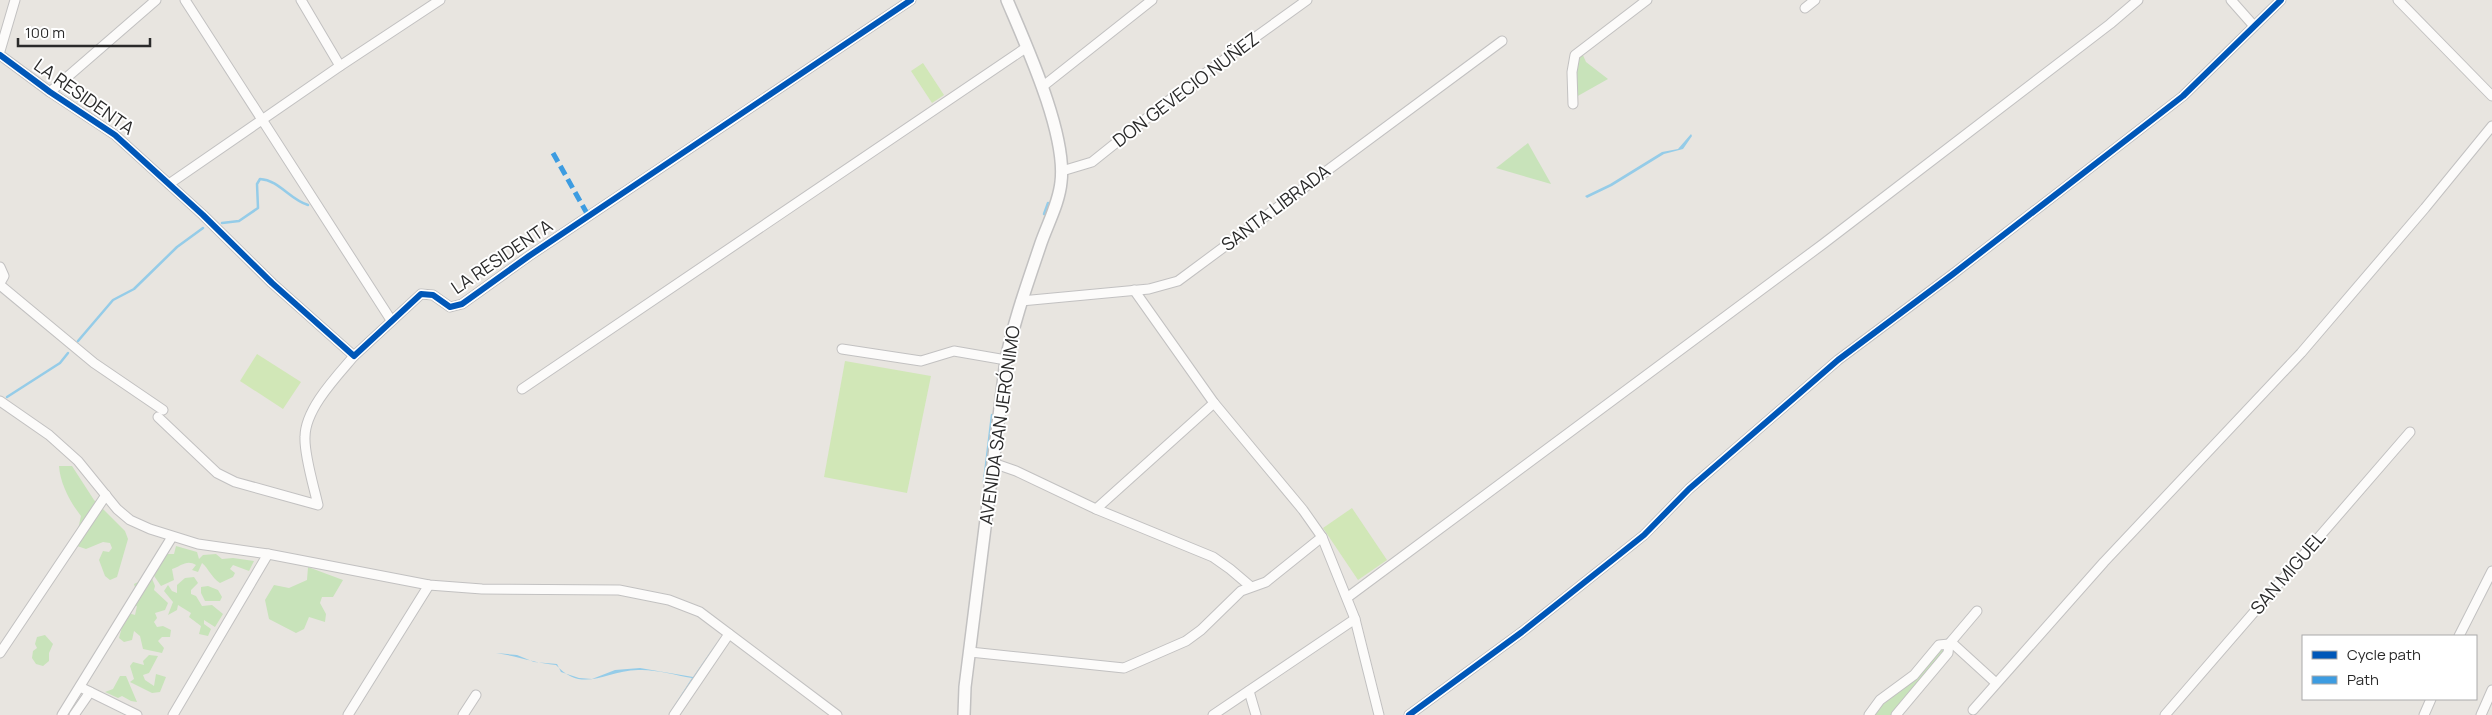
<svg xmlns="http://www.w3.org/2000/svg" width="2492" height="715" viewBox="0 0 2492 715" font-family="Manrope,sans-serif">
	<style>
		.green { fill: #c8e3ba }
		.pitch { fill: #d1e7b7 }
		.water { fill: #95cce8 }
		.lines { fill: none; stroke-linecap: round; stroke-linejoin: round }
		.stream { stroke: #95cce8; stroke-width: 2.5 }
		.minor-casing { stroke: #c2c1c1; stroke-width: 11 }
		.tertiary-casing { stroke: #c2c1c1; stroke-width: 14 }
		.minor { stroke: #fcfbfa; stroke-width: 9 }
		.tertiary { stroke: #fcfbfa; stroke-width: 11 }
		.quiet { stroke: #3d9ce1; stroke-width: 5; stroke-dasharray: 10 5; stroke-linecap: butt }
		.cycleway-casing { stroke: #fff; stroke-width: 9 }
		.cycleway { stroke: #0057b8; stroke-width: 6 }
		.labels { text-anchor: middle; stroke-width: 4; stroke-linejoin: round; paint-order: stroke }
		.street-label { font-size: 18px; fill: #2a2a2a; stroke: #fff }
	</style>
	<rect width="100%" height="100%" fill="#e8e5e0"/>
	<!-- green -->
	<g class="green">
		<path d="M1582,53L1586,62L1608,79L1576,97C1575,81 1572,66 1582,53Z"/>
		<path d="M1528,143L1550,182L1551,184L1496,168Z"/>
		<path d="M59,466H72L94,500L125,531L128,539L117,577L110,580L105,576L99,560L103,551L109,552L112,548L110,543L103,542L86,549L77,546V534L81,516C70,502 60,483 59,466Z"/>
		<path d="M176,546L197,552L199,559L203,555L216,554L222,559L233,558L254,561L249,571L233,565L230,569L235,573L233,577L220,583C211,577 209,569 202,563L198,572L192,570L196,565C187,559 181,566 172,569L174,580L161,586L150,570L156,571L164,554H174Z"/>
		<path d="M308,567L343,580L333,597H322L320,603L326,614L325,622L309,617L304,629L296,633L269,619L265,600L274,585L289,588L307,580Z"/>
		<path d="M151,576L155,586L154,590L168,603L165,610L155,613L157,618L154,622L157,627L163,626L171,630L170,637H162L158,641L164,648L162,653L143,649L140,636L134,631L132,640L124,642L119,638L122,627L113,626L118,619H127L128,613L135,615L137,606L130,607L137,594L134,584Z"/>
		<path d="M194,577L198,583L191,590V594L196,596L202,606L212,605L223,614L215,627L204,620V624L211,629L208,636L199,634L201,626L189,617L191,613L178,605L177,610L168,615L173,602L164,591L168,585L172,591L177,593V585L185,578Z"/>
		<path d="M208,586L218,590L222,597L220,601H205L201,593V587Z"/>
		<path d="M45,635L53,644L49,653V661L43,666L36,664L32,658L33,651L37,648L35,644L37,637Z"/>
		<path d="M1945,648L1946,651L1892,715H1873C1882,703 1891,699 1902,689C1917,677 1928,664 1940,649Z"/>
		<path d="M149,655L158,656L149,673L143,675L145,680L154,686L156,674L166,677L160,692L152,693L130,682L134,679L130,666L133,662L144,665L143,661Z"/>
		<path d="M120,676H126L137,702L131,701L122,696L118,698L105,692L113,689Z"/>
	</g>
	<!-- pitch -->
	<g class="pitch">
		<path d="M923,63L944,95L932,103L911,71Z"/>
		<path d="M257,354L301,382L283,409L240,381Z"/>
		<path d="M845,361L931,376L907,493L824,477Z"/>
		<path d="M1352,508L1387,560L1358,580L1323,528Z"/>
	</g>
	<!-- water -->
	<g class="water">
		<path d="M1691,134L1692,136L1683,149L1664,154L1612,186L1587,198L1585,196L1610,184L1662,152L1678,149Z"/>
		<path d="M722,635L668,715L692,678C675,675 655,669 638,670C604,671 583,694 556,665C535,663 517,656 496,653L517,655L534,662L557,664L561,672L579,678L592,679L615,670L640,668L693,677Z"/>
	</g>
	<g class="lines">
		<!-- stream -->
		<g class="stream">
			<path d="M1044,214L1048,203"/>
			<path d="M222,223L239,221L258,208L257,184L260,179C279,180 290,200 308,205"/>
			<path d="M78,341L113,300L134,289L177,247L203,228"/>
			<path d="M7,397L60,363L68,353"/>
			<path d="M984,482L992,415"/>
		</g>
		<!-- minor casing -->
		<g class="minor-casing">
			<g id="minor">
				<path d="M185,0L391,320"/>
				<path d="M301,0L340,66"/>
				<path d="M2231,0L2254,26"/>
				<path d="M2398,0L2492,96"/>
				<path d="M1805,8L1815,0"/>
				<path d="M0,51L15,0"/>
				<path d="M0,55L50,92L115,135L203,215L272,283L354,356L421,294L433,295L450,307L462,304L529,256L911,0"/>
				<path d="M1042,87L1152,0"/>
				<path d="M50,92L156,0"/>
				<path d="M1573,104L1572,72L1575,55L1647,0"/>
				<path d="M1062,171L1092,162L1182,90L1307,0"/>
				<path d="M169,184L340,66L440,0"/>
				<path d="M0,267L4,276L0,283"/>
				<path d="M0,285L94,363L163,410"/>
				<path d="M1134,290L1214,403L1303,510L1322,537L1355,619L1379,715"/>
				<path d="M1021,301L1149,289L1178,281L1502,41"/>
				<path d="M842,349L921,361L954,351L1006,360"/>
				<path d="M522,389L1027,47"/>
				<path d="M0,401L49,435L78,461L117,509L130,520L150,529L198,544L268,554L429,585L482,589L619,590L669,600L700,612L837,715"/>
				<path d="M158,417L217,473L235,482L318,505C314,487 304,455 305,437C305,409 337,376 354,356"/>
				<path d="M993,463L1016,471L1096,509L1213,557L1230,569L1250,586"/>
				<path d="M1096,509L1214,403"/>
				<path d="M1348,597L1823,244L2110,24L2138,0"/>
				<path d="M2459,636L2492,571"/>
				<path d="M1951,642L1996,683"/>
				<path d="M970,652L1124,668L1186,641L1201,630L1241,591L1266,582L1322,537"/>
				<path d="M0,653L106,495"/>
				<path d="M80,687L137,715"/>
				<path d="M1249,691L1256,715"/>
				<path d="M1973,710L2104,562L2301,353L2425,208L2492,126"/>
				<path d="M62,715L172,537"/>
				<path d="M74,715L90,692"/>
				<path d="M173,715L268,554"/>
				<path d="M348,715L429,585"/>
				<path d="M463,715L476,695"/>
				<path d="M674,715L729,634"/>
				<path d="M1213,715L1355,619"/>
				<path d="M1409,715L1522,632L1644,535L1689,489L1838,360L1953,274L2183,96L2281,0"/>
				<path d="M1869,715L1880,700L1914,675L1939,645L1949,644"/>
				<path d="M1896,715L1948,653L1949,644L1977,611"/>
				<path d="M2165,715L2410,432"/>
				<path d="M2424,715L2431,699"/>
				<path d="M2481,715L2492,690"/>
			</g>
		</g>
		<!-- tertiary casing -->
		<g class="tertiary-casing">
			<path id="tertiary" d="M964,715L965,687L1006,360C1014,320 1028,282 1041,243C1048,223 1059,203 1061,182C1067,134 1026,45 1007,0"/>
		</g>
		<!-- minor -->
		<use href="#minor" class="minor"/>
		<!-- tertiary -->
		<use href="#tertiary" class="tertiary"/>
		<!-- quiet -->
		<path class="quiet" d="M553,153L589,217"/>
		<!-- cycleway casing -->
		<g class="cycleway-casing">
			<g id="cycleway">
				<path d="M0,55L50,92L115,135L203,215L272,283L354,356L421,294L433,295L450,307L462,304L529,256L911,0"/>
				<path d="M1409,715L1522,632L1644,535L1689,489L1838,360L1953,274L2183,96L2281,0"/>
			</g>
		</g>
		<!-- cycleway -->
		<use href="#cycleway" class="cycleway"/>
	</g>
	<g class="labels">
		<!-- street labels -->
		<g class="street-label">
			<text transform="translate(1186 90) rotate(-37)" y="6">DON GEVECIO NUÑEZ</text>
			<text transform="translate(84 97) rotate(35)" y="6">LA RESIDENTA</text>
			<text transform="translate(1276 208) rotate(-37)" y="6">SANTA LIBRADA</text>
			<text transform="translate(502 257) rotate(-34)" y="6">LA RESIDENTA</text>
			<text transform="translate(1000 425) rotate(-82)" y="6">AVENIDA SAN JERÓNIMO</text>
			<text transform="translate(2288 573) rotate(-49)" y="6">SAN MIGUEL</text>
		</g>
	</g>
	<!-- legend -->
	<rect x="2302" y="635" width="175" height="65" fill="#ffffff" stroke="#aaaaaa"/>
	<rect x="2312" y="651" width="25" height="8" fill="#0057b8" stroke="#aaaaaa"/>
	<text x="2347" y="660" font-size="15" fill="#2a2a2a">Cycle path</text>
	<rect x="2312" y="676" width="25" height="8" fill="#3d9ce1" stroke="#aaaaaa"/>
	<text x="2347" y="685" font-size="15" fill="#2a2a2a">Path</text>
	<!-- scale -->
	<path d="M18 38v8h132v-8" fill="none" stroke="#2a2a2a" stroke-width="2.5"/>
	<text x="25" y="38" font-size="15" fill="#2a2a2a" stroke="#ffffff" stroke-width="4" paint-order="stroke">100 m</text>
</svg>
